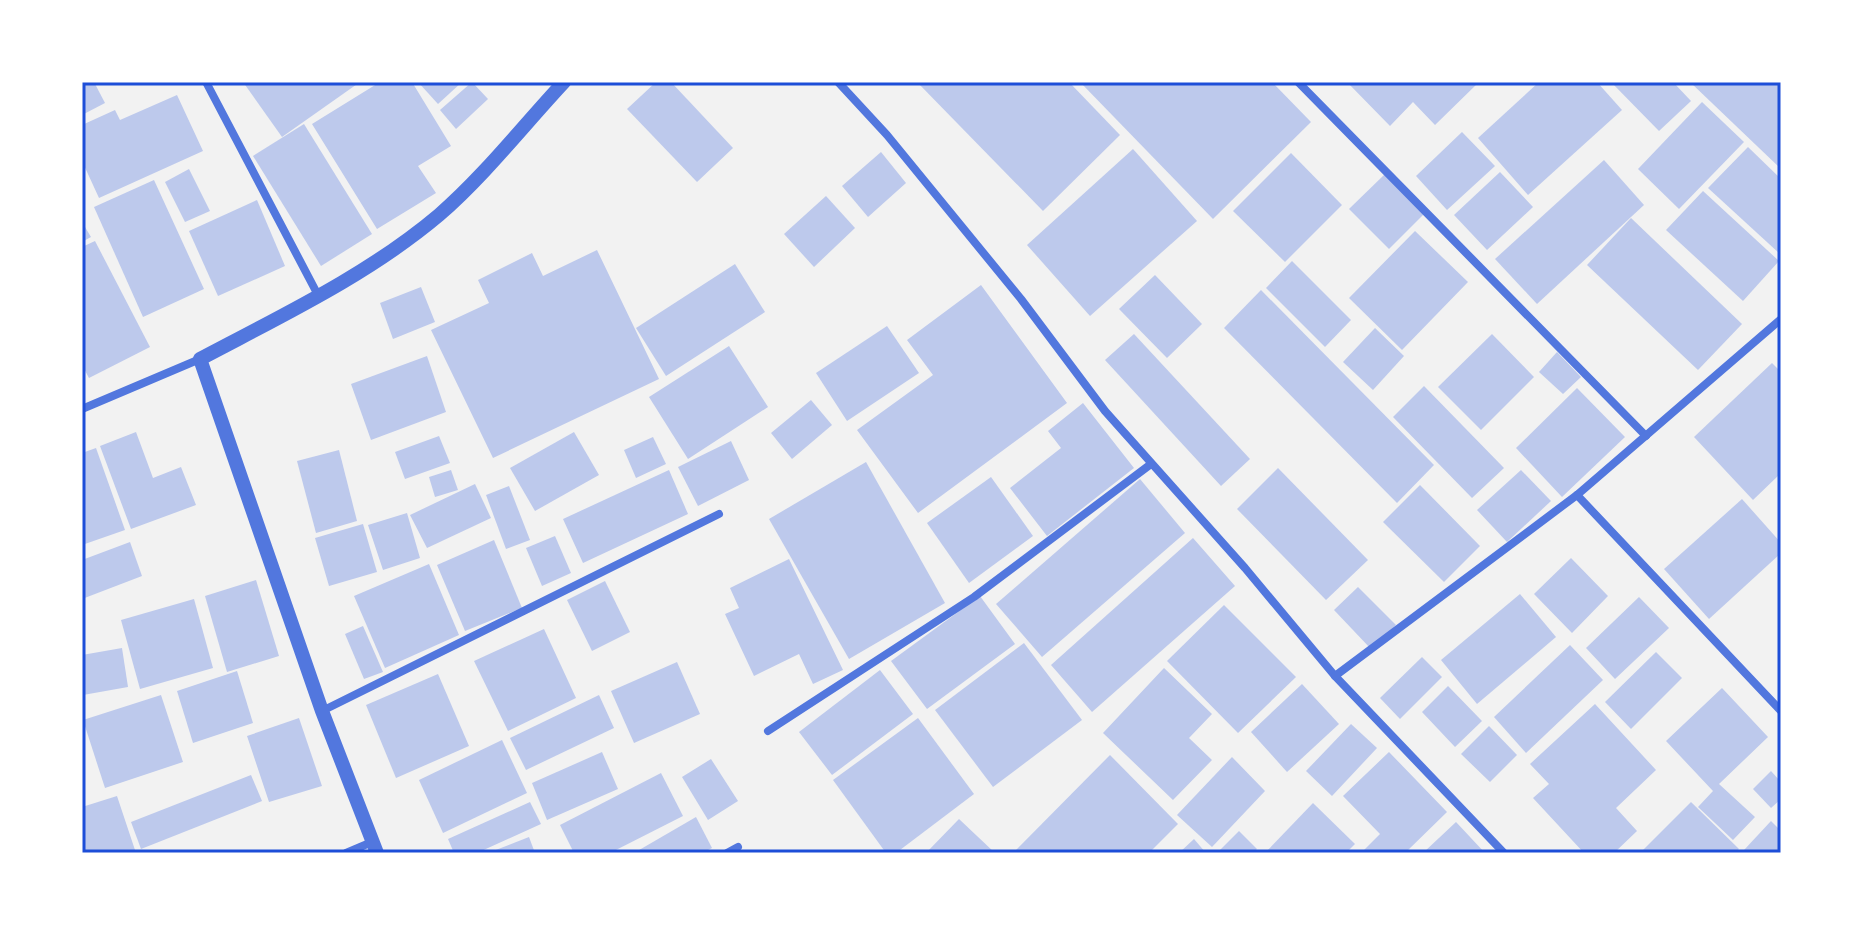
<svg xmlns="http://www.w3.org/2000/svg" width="1863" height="935" viewBox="0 0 1863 935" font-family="'Fira Sans Condensed',sans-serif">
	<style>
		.building { fill: #bdc9ec }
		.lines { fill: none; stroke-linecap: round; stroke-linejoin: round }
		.minor { stroke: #5277de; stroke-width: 8 }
		.tertiary { stroke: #5277de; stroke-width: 14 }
		.neatline { fill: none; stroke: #1d4ed8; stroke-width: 3 }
	</style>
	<rect width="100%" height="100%" fill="#f2f2f2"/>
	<!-- building -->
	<g class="building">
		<path d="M82,82H94L105,103L82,115Z"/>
		<path d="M243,82H360L282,137Z"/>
		<path d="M380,82H412L451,146L418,166L436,193L377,229L312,124Z"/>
		<path d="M418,82H462L438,104Z"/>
		<path d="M472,82L488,99L456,129L440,110Z"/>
		<path d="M656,82H671L733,148L697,182L627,109Z"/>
		<path d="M917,82H1069L1120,135L1043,211Z"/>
		<path d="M1080,82H1272L1311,122L1213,219Z"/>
		<path d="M1347,82H1479L1435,125L1413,102L1390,126Z"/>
		<path d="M1539,82H1597L1622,110L1528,195L1478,138Z"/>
		<path d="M1611,82H1673L1691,101L1659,131Z"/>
		<path d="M1690,82H1781V169Z"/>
		<path d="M177,95L203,151L99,198L82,161V125L115,110L120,120Z"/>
		<path d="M1702,102L1744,142L1679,209L1638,169Z"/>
		<path d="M304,124L372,234L321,266L253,156Z"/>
		<path d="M1462,132L1495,166L1447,210L1416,176Z"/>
		<path d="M1748,147L1781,179V255L1708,188Z"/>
		<path d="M1133,149L1197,221L1090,316L1027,245Z"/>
		<path d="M881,152L906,183L868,217L842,186Z"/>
		<path d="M1291,153L1342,205L1285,262L1233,211Z"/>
		<path d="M1604,160L1644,205L1537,304L1495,259Z"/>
		<path d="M189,169L210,211L185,222L165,182Z"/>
		<path d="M1500,172L1533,207L1487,250L1454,215Z"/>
		<path d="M1385,174L1424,214L1389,249L1349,209Z"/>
		<path d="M154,180L204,289L143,317L94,207Z"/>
		<path d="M1703,191L1779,261L1743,301L1666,230Z"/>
		<path d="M826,196L855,228L814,267L784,234Z"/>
		<path d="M257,200L285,266L218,296L189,231Z"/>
		<path d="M1631,218L1742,324L1698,370L1587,265Z"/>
		<path d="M82,222L91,237L82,242Z"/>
		<path d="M1415,231L1468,282L1402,350L1349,298Z"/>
		<path d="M95,241L150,347L89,378L82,365V247Z"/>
		<path d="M597,250L659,379L493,458L431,330L489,303L478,280L532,253L543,276Z"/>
		<path d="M1292,261L1351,320L1325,347L1266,288Z"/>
		<path d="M735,264L765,312L666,376L636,328Z"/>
		<path d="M1155,275L1202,324L1167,358L1119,309Z"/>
		<path d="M981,285L1067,403L918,513L857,430L933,375L907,340Z"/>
		<path d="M421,287L435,322L393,339L380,303Z"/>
		<path d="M1261,290L1434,465L1397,503L1224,328Z"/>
		<path d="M887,326L919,373L847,421L816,373Z"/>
		<path d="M1375,328L1404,356L1373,390L1343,362Z"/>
		<path d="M1134,334L1250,459L1221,486L1105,360Z"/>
		<path d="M1492,334L1534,377L1481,430L1438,387Z"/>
		<path d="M729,346L768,407L688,459L649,397Z"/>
		<path d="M1557,352L1581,377L1563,394L1539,372Z"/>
		<path d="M427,356L446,412L371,440L351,384Z"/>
		<path d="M1772,363L1781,372V473L1753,500L1694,437Z"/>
		<path d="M1424,386L1504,468L1472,498L1393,417Z"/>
		<path d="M1577,388L1625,437L1562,497L1516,448Z"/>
		<path d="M811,400L832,425L792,459L771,433Z"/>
		<path d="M1083,403L1134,468L1047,536L1010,488L1061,448L1048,431Z"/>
		<path d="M136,432L153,478L181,467L196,505L131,529L100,446Z"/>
		<path d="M574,432L599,475L535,511L510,468Z"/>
		<path d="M439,436L450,463L405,479L395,452Z"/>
		<path d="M653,437L666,464L636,478L624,450Z"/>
		<path d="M731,441L749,480L698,506L678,467Z"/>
		<path d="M96,448L125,530L82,545V453Z"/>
		<path d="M339,450L357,521L316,533L297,461Z"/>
		<path d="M866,462L945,603L849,659L769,519Z"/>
		<path d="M1278,468L1368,560L1326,600L1237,509Z"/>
		<path d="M451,470L458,490L435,497L429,477Z"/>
		<path d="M669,470L688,514L583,563L563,519Z"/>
		<path d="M1521,470L1551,501L1507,542L1477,510Z"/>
		<path d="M991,477L1033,536L969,583L927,523Z"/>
		<path d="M1140,479L1185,533L1042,657L996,604Z"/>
		<path d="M475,484L491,518L427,548L410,515Z"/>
		<path d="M1420,485L1480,546L1444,582L1383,522Z"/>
		<path d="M509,486L530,540L506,549L486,495Z"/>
		<path d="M1742,499L1781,543V553L1709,619L1664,569Z"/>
		<path d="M407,513L420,558L383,570L368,525Z"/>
		<path d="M363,524L377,572L329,586L315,538Z"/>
		<path d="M555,536L571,573L542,586L526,548Z"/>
		<path d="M1193,538L1235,586L1092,712L1051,665Z"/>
		<path d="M494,540L522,608L465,631L437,565Z"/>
		<path d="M130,542L142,576L82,599V560Z"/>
		<path d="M1571,558L1608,596L1572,633L1534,594Z"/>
		<path d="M789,559L843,670L813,684L799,654L754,676L725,614L739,608L730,588Z"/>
		<path d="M429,564L459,635L385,668L354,596Z"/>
		<path d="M256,580L279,656L227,672L205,596Z"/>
		<path d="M605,581L630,632L592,651L567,600Z"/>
		<path d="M1358,587L1396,625L1371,649L1334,610Z"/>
		<path d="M1520,594L1556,637L1477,704L1441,660Z"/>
		<path d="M980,596L1015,644L927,709L891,661Z"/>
		<path d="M1639,597L1669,628L1615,679L1586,648Z"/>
		<path d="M194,599L213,668L140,689L121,620Z"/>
		<path d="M1224,605L1296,677L1238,733L1167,661Z"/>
		<path d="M363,626L383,672L364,679L345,634Z"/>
		<path d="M544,629L576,698L508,731L474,661Z"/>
		<path d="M1024,643L1082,720L993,787L935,710Z"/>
		<path d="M1570,645L1603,680L1526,753L1494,717Z"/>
		<path d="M122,648L128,687L83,695L82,655Z"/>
		<path d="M1656,652L1682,678L1631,729L1605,702Z"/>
		<path d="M1422,657L1442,677L1400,719L1380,698Z"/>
		<path d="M677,662L700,714L634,743L611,691Z"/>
		<path d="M1164,668L1212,714L1189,738L1212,760L1173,800L1103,733Z"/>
		<path d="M880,670L913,714L832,775L799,732Z"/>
		<path d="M237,671L253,723L193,743L177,691Z"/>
		<path d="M438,674L469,746L396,778L366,705Z"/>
		<path d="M1302,684L1339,724L1287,772L1251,732Z"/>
		<path d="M1448,686L1482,721L1455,747L1422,712Z"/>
		<path d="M1722,688L1768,737L1719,784L1755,817L1733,840L1698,807L1713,791L1666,741Z"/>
		<path d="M161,695L183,762L105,788L83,720Z"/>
		<path d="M599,695L614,728L526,770L510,738Z"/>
		<path d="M1595,704L1656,770L1616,808L1637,831L1614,853H1584L1533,798L1549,784L1530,764Z"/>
		<path d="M299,718L322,786L269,802L247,736Z"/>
		<path d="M918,718L974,794L896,853H886L833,780Z"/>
		<path d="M1351,724L1377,748L1332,796L1306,771Z"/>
		<path d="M1489,726L1517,755L1490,782L1461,754Z"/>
		<path d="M502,740L527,793L443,833L419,780Z"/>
		<path d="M602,752L618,789L547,820L532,783Z"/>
		<path d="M1389,752L1447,812L1405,853H1361L1380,834L1343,796Z"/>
		<path d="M1110,755L1178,824L1149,853H1013Z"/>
		<path d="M1232,757L1265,791L1212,847L1177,815Z"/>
		<path d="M711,759L738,801L708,820L682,777Z"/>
		<path d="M1771,771L1781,782V799L1771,808L1753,789Z"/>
		<path d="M661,773L683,816L610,853H574L560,825Z"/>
		<path d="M251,775L262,801L141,849L131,822Z"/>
		<path d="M117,796L136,853H82V807Z"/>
		<path d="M530,802L541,824L477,853H454L448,839Z"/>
		<path d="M1691,802L1739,849L1735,853H1640Z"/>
		<path d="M1313,803L1355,844L1346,853H1265Z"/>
		<path d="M696,817L712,848L702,853H634Z"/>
		<path d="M959,819L995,853H926Z"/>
		<path d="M1771,821L1781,831V853H1747L1744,850Z"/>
		<path d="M1456,822L1485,853H1423Z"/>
		<path d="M1239,831L1257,849L1253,853H1221L1219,851Z"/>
		<path d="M529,837L535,853H488Z"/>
		<path d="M1194,839L1206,853H1179Z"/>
	</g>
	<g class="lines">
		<!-- minor -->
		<g class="minor">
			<path d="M206,82L319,297"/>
			<path d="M838,82L887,135L1021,299L1105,411L1245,568L1335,676L1504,853"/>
			<path d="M1298,82L1646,436"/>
			<path d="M82,409L200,359"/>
			<path d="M1577,495L1781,711"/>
			<path d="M1335,676L1577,495L1781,319"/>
			<path d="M322,711L719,514"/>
			<path d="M768,731L974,597L1151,464"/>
			<path d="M346,853L372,842"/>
			<path d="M727,853L738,847"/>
		</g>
		<!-- tertiary -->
		<path class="tertiary" d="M377,853L322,711L200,359C281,316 368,275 439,215C484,176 523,126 564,82"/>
	</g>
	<!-- border -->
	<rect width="1863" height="935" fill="none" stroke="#ffffff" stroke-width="168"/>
	<rect x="84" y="84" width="1695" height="767" class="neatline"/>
</svg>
